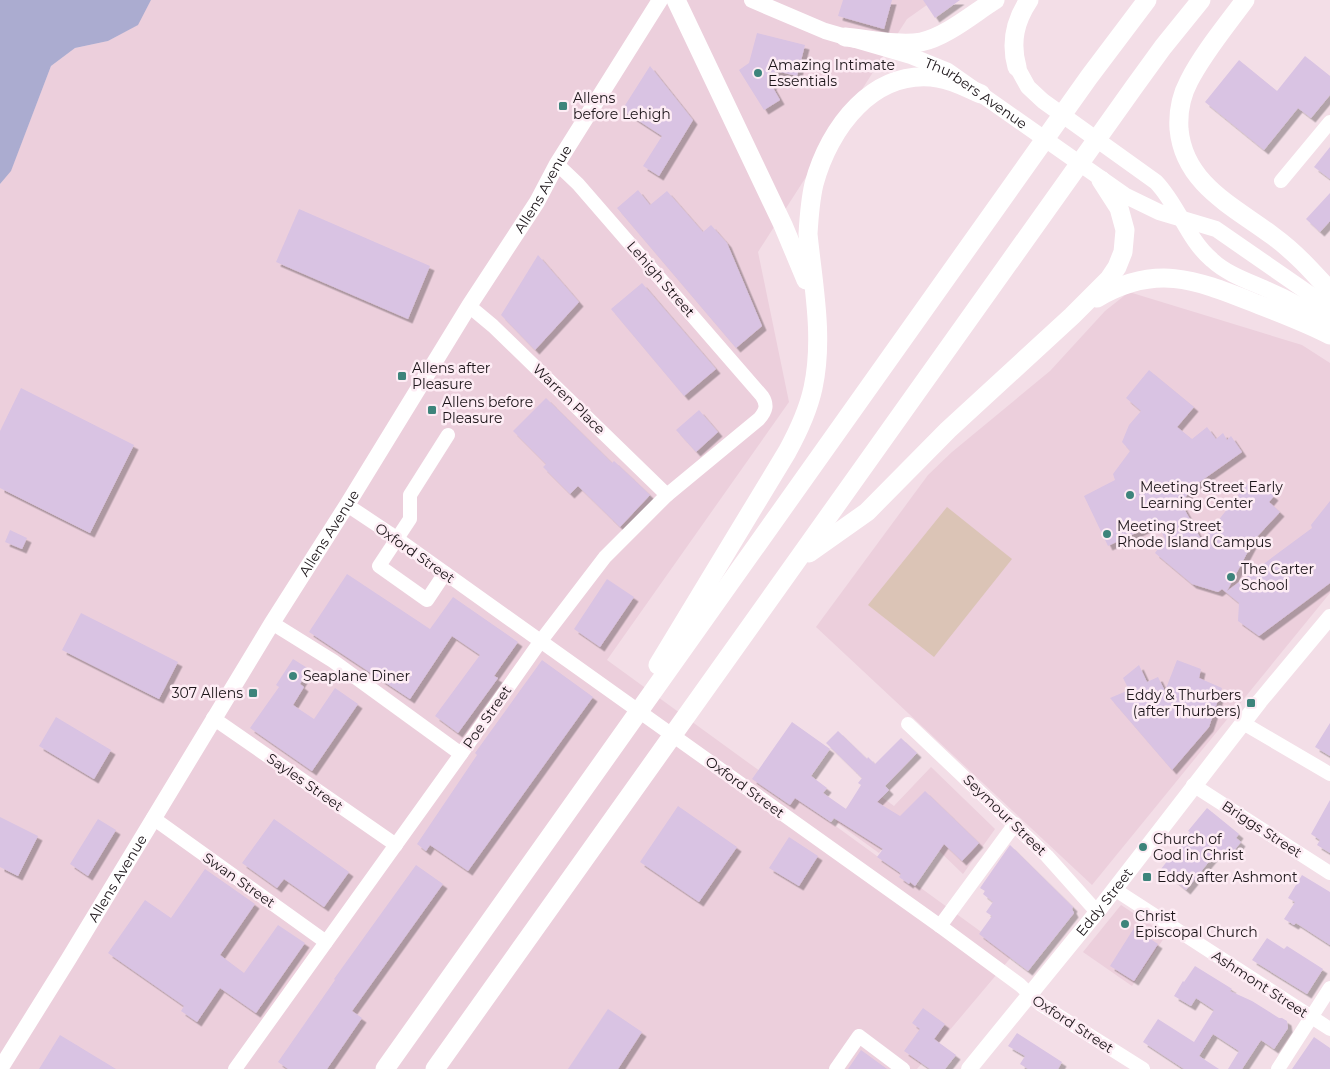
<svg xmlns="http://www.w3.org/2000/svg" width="1330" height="1069" viewBox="0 0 1330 1069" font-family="Montserrat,sans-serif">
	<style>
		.built { fill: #eccfdc }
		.green { fill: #dbc4b6 }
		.water { fill: #abacd0 }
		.building { fill: #d9c3e3; filter: url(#shadow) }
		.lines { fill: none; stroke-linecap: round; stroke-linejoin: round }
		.minor { stroke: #fff; stroke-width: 14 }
		.major { stroke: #fff; stroke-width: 16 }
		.highway { stroke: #fff; stroke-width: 19 }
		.poi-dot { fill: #3d847b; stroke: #fdecf4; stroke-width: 2 }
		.labels { text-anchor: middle; stroke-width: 5; stroke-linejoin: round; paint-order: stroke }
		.poi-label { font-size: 14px; fill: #1c1519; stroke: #fdecf4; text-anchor: start }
		.street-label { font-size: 14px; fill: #1c1519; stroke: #fdecf4 }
	</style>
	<defs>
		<filter id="shadow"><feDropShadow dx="4.5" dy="4.5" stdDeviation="0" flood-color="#0004"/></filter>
	</defs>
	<rect width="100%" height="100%" fill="#f3dee7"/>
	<!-- built -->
	<g class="built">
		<path d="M151,0H934L907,19L758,252L789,402L607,660L1013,955L917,1069H0V184L11,170L51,66L75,48L108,41L137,25Z"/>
		<path d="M1129,292L1302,345L1330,363V593L1092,885L816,627L928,475L952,452L1050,371L1105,311Z"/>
		<path d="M931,767L995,829L963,874L906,819L879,853L836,822L864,784L894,806Z"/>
		<path d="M1121,905L1166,935L1132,986L1083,952Z"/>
	</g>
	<!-- green -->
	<path class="green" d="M947,507L1012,559L934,657L868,605Z"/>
	<!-- water -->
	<path class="water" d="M0,0H151L138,25L108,41L75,48L51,66L11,171L0,184Z"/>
	<!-- building -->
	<g class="building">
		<path d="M843,0H892L884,29L838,16Z"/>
		<path d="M923,0H960L935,18Z"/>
		<path d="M757,33L805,45L797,76L776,71L772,86L780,100L764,110L739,70L749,63Z"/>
		<path d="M1305,56L1330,76V95L1311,118L1298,108L1264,150L1205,102L1239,60L1277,91Z"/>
		<path d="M650,66L693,120L659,176L643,166L662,136L622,110Z"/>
		<path d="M1330,147V179L1314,167Z"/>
		<path d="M638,190L650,205L667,191L703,232L711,225L727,243L762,326L736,348L617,208Z"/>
		<path d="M1330,193V221L1320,232L1306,219Z"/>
		<path d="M299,209L430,266L408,319L276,262Z"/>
		<path d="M538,255L579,302L535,350L501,315Z"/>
		<path d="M642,283L716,369L684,396L611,309Z"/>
		<path d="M1149,370L1194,407L1177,427L1192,439L1207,427L1216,439L1223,433L1227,440L1231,436L1242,452L1194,486L1181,503L1202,541L1251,479L1274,496L1269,502L1280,512L1254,540L1227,591L1312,528L1311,525L1330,501V583L1259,636L1238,621L1239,603L1222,589L1218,592L1192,584L1155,553L1165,539L1157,523L1108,546L1084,496L1115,480L1113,474L1130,451L1122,442L1129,425L1141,411L1126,398Z"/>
		<path d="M21,388L134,445L90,533L0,488V431Z"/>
		<path d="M546,398L612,463L614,461L650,495L620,527L578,486L570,494L543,467L546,464L513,431Z"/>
		<path d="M699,410L718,432L696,452L676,430Z"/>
		<path d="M10,530L27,538L22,549L5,542Z"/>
		<path d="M347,574L430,629L453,597L518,642L494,676L498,678L458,733L435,716L480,655L452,636L410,699L309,632Z"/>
		<path d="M607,579L634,597L600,647L574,629Z"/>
		<path d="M81,613L178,662L159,699L62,650Z"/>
		<path d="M293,659L309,669L300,684L304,687L293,705L314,719L335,688L358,704L312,771L250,728L279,687L276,685Z"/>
		<path d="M542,660L593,697L468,871L430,845L426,851L417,844L477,755L475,753Z"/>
		<path d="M1177,660L1201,669L1199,678L1222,688L1209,727L1172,770L1110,698L1129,690L1123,678L1139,665L1147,682L1158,677L1165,691Z"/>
		<path d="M56,717L111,750L94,779L39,746Z"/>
		<path d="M792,722L830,749L811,776L827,788L823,793L846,809L861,785L858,783L862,778L826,743L838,731L867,759L868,757L875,764L901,738L917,753L885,786L889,790L877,802L900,816L925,791L979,843L962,861L944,844L915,886L910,882L909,884L899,877L901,874L899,872L877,857L883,849L834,818L831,822L795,798L790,805L752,779Z"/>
		<path d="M1330,723V756L1315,747Z"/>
		<path d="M1330,800V853L1317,845L1320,840L1311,834Z"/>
		<path d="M678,806L737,847L699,902L640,862Z"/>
		<path d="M1207,808L1239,834L1236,838L1241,842L1229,857L1224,853L1221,857L1216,853L1186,890L1161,869L1190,832L1188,831Z"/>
		<path d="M0,817L38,836L18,876L0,867Z"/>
		<path d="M98,819L116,830L88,876L70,864Z"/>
		<path d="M274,819L349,872L324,907L284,879L277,888L242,863Z"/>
		<path d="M789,837L818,856L799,886L769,868Z"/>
		<path d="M1010,845L1073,907L1072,909L1074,913L1028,971L979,934L992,916L986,912L993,902L983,894L985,891L980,888Z"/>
		<path d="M416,865L443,884L352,1011L362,1018L327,1069H288L278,1062L335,980L334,979Z"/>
		<path d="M205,869L255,904L220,955L244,973L278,925L305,943L256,1013L220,988L197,1022L181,1011L184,1006L108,953L145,900L171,918Z"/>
		<path d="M1302,875L1330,892V945L1296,923L1294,925L1284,919L1295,902L1288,898Z"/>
		<path d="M1134,928L1158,944L1134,981L1110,966Z"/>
		<path d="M1267,938L1284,949L1287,946L1323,969L1307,994L1252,960Z"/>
		<path d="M1195,966L1229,987L1232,989L1230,991L1252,1001L1279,1018H1282L1287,1021L1288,1028L1274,1049L1261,1040L1242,1069H1228L1239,1051L1213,1034L1199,1056L1219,1069H1184L1143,1042L1158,1019L1194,1042L1214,1010L1196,998L1191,1006L1174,996L1183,981L1184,982Z"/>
		<path d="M923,1008L945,1024L934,1039L956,1055L945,1069H930L904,1051L920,1029L912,1023Z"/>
		<path d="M608,1009L642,1032L618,1069H568Z"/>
		<path d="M1017,1033L1062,1062L1058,1069H1028L1020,1064L1025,1056L1008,1046Z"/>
		<path d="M60,1035L116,1069H39Z"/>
		<path d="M1314,1037L1330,1048V1069H1292Z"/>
		<path d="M861,1050L887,1069H848Z"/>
	</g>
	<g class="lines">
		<!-- minor -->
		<g class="minor">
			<path d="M1281,181L1330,122"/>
			<path d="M469,306L493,326L667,495"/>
			<path d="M347,505L389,533L940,926L1020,985L1040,1004L1143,1069"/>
			<path d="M445,573L427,600L379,566L410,519V495L448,435"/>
			<path d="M272,623L333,661L461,754"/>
			<path d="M213,718L396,845"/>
			<path d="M1243,723L1330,774"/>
			<path d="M908,724L1047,856L1097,912"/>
			<path d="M1193,785L1330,873"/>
			<path d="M153,818L326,942"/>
			<path d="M1114,889L1330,1029"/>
			<path d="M940,926L1015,824"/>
			<path d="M235,1069L461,754L540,642L605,557L667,495L759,419C766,411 768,405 762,396L578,184L557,164"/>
			<path d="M836,1069L859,1036L903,1069"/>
			<path d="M1278,1069L1330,988"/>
		</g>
		<!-- major -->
		<g class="major">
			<path id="s1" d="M752,0L825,31L911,56L948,71L1126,196L1159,212L1216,229L1330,308"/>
			<path d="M1017,67L1028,87L1043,101L1156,182C1179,206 1187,239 1212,260C1227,274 1248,281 1266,289C1289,299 1310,310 1330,324"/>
			<path id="s2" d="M0,1069L68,960L272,623L347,505L469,306L537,202L557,164L660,0"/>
			<path id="s3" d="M969,1069L1097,912L1260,701L1330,617"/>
		</g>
		<!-- highway -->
		<g class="highway">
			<path d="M676,0L783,225L806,280"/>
			<path d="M1245,0C1226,26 1204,52 1189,81C1181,96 1178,113 1179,129C1184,184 1233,206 1273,236C1295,252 1312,271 1330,291"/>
			<path d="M845,37C868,39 899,46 921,42C946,37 974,13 995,0"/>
			<path d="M1017,67C1010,42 1015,21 1029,0"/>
			<path d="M1097,298C1155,264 1194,279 1252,302C1278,312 1305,322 1330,335"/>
			<path d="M809,553L867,512L948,430L1072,316L1109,279L1117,267L1123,252L1125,230L1119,208L1101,180"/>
			<path d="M658,665L787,452C798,432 808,411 813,388C824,337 813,284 808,234C809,217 810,201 814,184C829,128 873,68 938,78C953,80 967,88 981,94"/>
			<path d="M385,1069L1089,77L1147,0"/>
			<path d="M435,1069L1134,87L1163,47L1201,0"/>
		</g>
	</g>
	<!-- markers -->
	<g class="poi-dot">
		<circle cx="758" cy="73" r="5"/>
		<rect x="558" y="101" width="10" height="10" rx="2.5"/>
		<rect x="397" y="371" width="10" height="10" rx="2.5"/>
		<rect x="427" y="405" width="10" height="10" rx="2.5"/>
		<circle cx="1130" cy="495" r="5"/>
		<circle cx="1107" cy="534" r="5"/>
		<circle cx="1231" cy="577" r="5"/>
		<circle cx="293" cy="676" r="5"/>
		<rect x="248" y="688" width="10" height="10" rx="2.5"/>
		<rect x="1246" y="698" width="10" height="10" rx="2.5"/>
		<circle cx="1143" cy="847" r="5"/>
		<rect x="1142" y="872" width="10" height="10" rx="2.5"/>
		<circle cx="1125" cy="924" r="5"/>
	</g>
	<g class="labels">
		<!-- poi labels -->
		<g class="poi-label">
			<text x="768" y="70">Amazing Intimate<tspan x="768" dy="16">Essentials</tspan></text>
			<text x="573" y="103">Allens<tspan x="573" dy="16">before Lehigh</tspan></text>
			<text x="412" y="373">Allens after<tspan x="412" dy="16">Pleasure</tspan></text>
			<text x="442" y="407">Allens before<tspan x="442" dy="16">Pleasure</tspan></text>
			<text x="1140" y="492">Meeting Street Early<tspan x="1140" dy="16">Learning Center</tspan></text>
			<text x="1117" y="531">Meeting Street<tspan x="1117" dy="16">Rhode Island Campus</tspan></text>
			<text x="1241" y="574">The Carter<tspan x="1241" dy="16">School</tspan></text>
			<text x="303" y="681">Seaplane Diner</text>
			<text x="243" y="698" text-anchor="end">307 Allens</text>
			<text x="1241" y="700" text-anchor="end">Eddy &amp; Thurbers<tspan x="1241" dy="16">(after Thurbers)</tspan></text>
			<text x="1153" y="844">Church of<tspan x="1153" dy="16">God in Christ</tspan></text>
			<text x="1157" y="882">Eddy after Ashmont</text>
			<text x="1135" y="921">Christ<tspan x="1135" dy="16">Episcopal Church</tspan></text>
		</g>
		<!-- street labels -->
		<g class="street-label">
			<text dy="5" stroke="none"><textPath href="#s1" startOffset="244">Thurbers Avenue</textPath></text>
			<text dy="5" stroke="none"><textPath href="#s2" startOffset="1034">Allens Avenue</textPath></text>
			<text transform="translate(661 279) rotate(49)" y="5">Lehigh Street</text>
			<text transform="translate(569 399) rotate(44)" y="5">Warren Place</text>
			<text dy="5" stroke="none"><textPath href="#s2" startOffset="629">Allens Avenue</textPath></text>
			<text transform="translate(415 553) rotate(35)" y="5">Oxford Street</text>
			<text transform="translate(487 717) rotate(-55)" y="5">Poe Street</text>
			<text transform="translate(305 782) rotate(35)" y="5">Sayles Street</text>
			<text transform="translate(745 787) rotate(36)" y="5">Oxford Street</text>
			<text transform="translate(1005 815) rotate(44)" y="5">Seymour Street</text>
			<text transform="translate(1262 829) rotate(33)" y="5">Briggs Street</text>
			<text dy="5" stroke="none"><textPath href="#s2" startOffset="224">Allens Avenue</textPath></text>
			<text transform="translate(239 880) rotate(35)" y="5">Swan Street</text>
			<text dy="5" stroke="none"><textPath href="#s3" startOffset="215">Eddy Street</textPath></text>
			<text transform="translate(1260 984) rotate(33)" y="5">Ashmont Street</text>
			<text transform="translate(1073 1024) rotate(33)" y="5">Oxford Street</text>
		</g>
	</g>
</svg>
